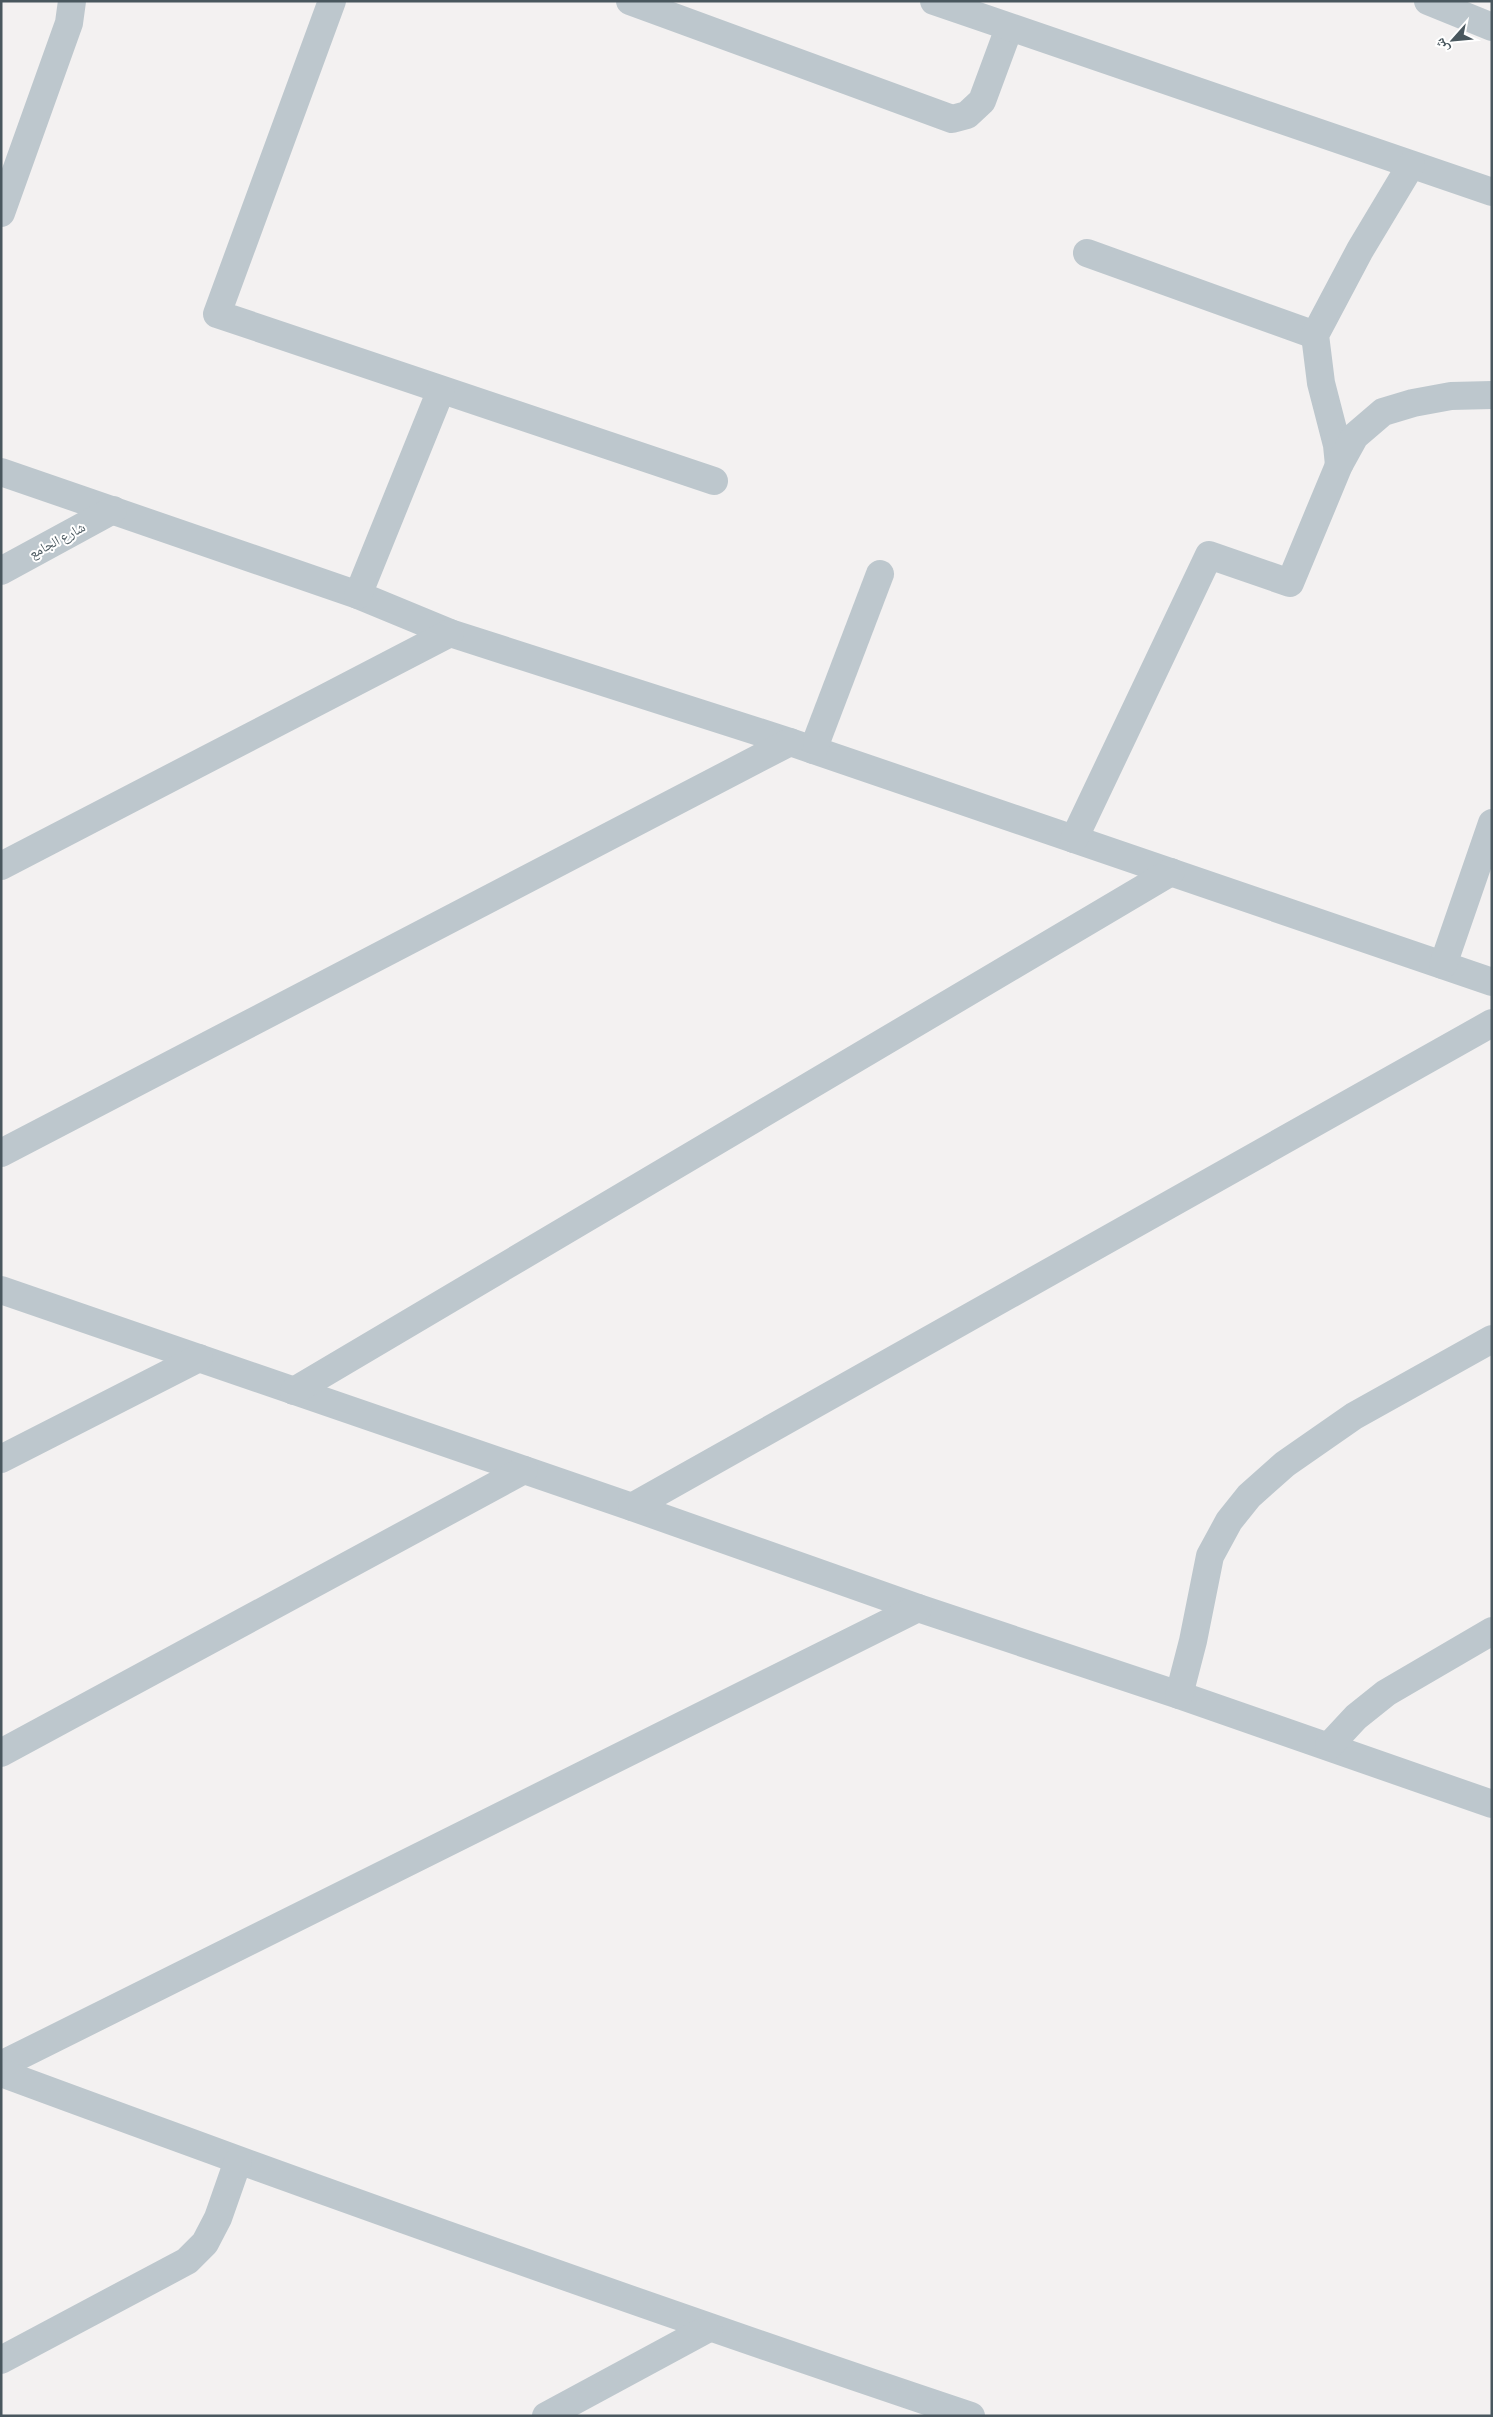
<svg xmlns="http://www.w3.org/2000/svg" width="1493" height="2417" viewBox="0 0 1493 2417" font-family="Commissioner,'Noto Naskh Arabic',sans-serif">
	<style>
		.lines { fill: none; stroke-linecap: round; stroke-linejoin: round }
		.minor { stroke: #bdc7cd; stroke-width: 28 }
		.labels { text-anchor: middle; stroke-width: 4; stroke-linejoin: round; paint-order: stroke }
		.street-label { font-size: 14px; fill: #49575e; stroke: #fff }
	</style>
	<rect width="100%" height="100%" fill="#f3f1f1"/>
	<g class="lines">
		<!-- minor -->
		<g class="minor">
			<path d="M332,1L217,314L714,481"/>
			<path d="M630,1L952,119L967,115L982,101L1009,28"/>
			<path d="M934,1L1492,192"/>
			<path d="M1428,1L1492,27"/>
			<path d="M1,213L69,23L72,1"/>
			<path d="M1087,253L1315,335"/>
			<path d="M1339,465L1337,445L1321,383L1315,335L1360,250L1411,165"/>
			<path d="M1,472L358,595L450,633L790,742L1492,982"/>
			<path d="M1,571L113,510"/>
			<path d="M358,595L441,390"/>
			<path d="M813,750L880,574"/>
			<path d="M1074,839L1209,555L1290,583L1339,465L1355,436L1383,412L1413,403L1451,396L1492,395"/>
			<path d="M1,866L450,633"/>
			<path d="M1443,965L1492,823"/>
			<path d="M1,1153L790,742"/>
			<path d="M1,1290L632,1507L918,1608L1179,1695L1492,1804"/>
			<path d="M294,1391L1171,872"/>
			<path d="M1,1459L199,1358"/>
			<path d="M632,1507L1492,1023"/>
			<path d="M1179,1695L1193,1641L1210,1556L1229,1521L1249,1496L1285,1464L1354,1416L1492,1339"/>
			<path d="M1329,1746L1356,1717L1386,1693L1492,1631"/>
			<path d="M1,1753L524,1470"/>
			<path d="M1,2065L918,1608"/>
			<path d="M1,2073C323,2192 646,2307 971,2416"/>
			<path d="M1,2360L187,2261L205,2243L218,2218L238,2161"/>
			<path d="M546,2416L709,2328"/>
		</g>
	</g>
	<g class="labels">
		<!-- street labels -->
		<g class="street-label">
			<text transform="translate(57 540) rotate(-28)" y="5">شارع الجامع</text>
		</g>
	</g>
	<!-- border -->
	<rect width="1493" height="2417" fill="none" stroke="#49575e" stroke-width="5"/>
	<!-- north arrow -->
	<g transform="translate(1453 40) rotate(243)" stroke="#ffffff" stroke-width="4" paint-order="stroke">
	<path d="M0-4L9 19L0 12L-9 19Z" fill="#49575e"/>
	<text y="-8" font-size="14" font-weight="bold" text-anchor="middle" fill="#49575e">ش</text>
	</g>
</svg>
